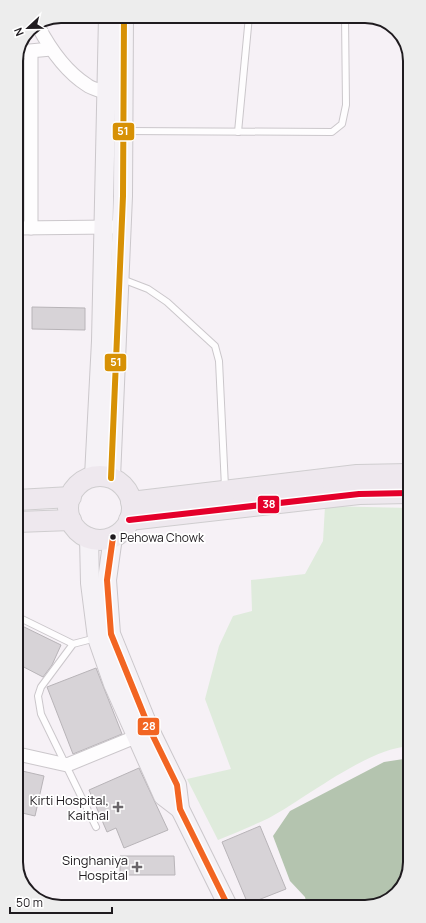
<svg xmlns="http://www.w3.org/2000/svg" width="426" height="923" viewBox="0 0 426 923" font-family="Manrope,sans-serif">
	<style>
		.green { fill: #dfebdc }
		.water { fill: #b4c4af }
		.building { fill: #d7d3d7; stroke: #b8b4b8 }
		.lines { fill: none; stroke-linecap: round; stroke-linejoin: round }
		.service-casing { stroke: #cbc7cb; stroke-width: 8 }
		.minor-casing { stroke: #cbc7cb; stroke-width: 15 }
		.secondary-casing { stroke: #cbc7cb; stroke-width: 20 }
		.primary-casing { stroke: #cfcdcf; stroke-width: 22 }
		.service { stroke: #fefdfe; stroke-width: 6 }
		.minor { stroke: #fefdfe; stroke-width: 13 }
		.secondary { stroke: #f5f2f6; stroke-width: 18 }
		.primary { stroke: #eee8ee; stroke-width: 20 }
		.bus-1-casing { stroke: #fff; stroke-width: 9 }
		.bus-2-casing { stroke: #fff; stroke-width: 9 }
		.bus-3-casing { stroke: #fff; stroke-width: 9 }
		.bus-1 { stroke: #d79105; stroke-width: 6 }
		.bus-2 { stroke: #e4002b; stroke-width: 6 }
		.bus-3 { stroke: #f26522; stroke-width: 6 }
		.bus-dot { fill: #1f1b1f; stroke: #fff; stroke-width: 1.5 }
		.poi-dot { fill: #6a666a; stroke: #fff; stroke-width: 1.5 }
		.labels { text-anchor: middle; stroke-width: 3.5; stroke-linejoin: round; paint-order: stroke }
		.bus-label { font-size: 12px; fill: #1f1b1f; stroke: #fff; text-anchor: start }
		.poi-label { font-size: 13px; fill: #1f1b1f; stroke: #fff; text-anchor: end }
		.rim { fill: none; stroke: #1f1b1f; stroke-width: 2 }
		.line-badge { stroke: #fff; stroke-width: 1.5 }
		.badge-label { font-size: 11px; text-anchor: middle; font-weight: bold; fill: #fff }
	</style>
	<rect width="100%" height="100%" fill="#f6f1f6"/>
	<!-- green -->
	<path class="green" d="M325,506L409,508L410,746C366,749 308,797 269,818C252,826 235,833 218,840L187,779L231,769L205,699L219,646L233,616L252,611L251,580L305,574L323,541Z"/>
	<!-- water -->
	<path class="water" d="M410,758V862L401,889L380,905H307L305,897L290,881L273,836L290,811L384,762Z"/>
	<!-- building -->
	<g class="building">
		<path d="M32,307L85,308V330L32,329Z"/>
		<path d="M18,624L61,645L52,665L43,677L18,664Z"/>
		<path d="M96,668L122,734L73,754L47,687Z"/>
		<path d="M139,768L168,830L124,848L116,828L107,832L89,790Z"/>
		<path d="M18,770L44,776L35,816L18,812Z"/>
		<path d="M260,826L286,889L248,904L222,842Z"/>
		<path d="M120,856H174L175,875H120Z"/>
	</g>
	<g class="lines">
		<!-- service casing -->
		<g class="service-casing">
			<g id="service">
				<path d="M126,131L332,132L342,124L346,105L345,16"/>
				<path d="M238,132L249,16"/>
				<path d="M122,279L148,289L167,302L215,346L219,361L225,487"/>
				<path d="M18,617L73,644"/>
				<path d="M96,638L73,644L41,687L38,696L41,714L96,827"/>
			</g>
		</g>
		<!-- minor casing -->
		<g class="minor-casing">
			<g id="minor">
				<path d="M38,26C49,47 65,71 87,85C92,89 100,90 107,93"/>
				<path d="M19,52L51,49"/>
				<path d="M31,52V228"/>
				<path d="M17,228L112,227"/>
				<path d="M18,754L67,765L145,733"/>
			</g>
		</g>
		<!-- secondary casing -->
		<g class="secondary-casing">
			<g id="secondary">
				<path d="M94,476L101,341L108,16"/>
				<path d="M111,478L123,196L124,16"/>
				<path d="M89,537L90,583L97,638L113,684L163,796L180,809"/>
				<path d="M113,537L107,580L111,634L150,730L177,785L180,809L228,906"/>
			</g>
		</g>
		<!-- primary casing -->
		<g class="primary-casing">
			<g id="primary">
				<circle cx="100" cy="508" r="32"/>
				<path d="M17,500L71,497"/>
				<path d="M131,502L357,475L409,474"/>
				<path d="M129,520L359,494L409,493"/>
				<path d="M17,522L71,520"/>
			</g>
		</g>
		<!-- service -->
		<use href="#service" class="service"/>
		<!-- minor -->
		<use href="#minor" class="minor"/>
		<!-- secondary -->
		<use href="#secondary" class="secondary"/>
		<!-- primary -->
		<use href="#primary" class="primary"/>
		<!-- bus-1 casing -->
		<g class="bus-1-casing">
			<path id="bus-1" d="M111,478L123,196L124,16"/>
		</g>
		<!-- bus-2 casing -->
		<g class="bus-2-casing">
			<path id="bus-2" d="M129,520L359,494L409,493"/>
		</g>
		<!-- bus-3 casing -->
		<g class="bus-3-casing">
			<path id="bus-3" d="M113,537L107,580L111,634L150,730L177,785L180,809L228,906"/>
		</g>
		<!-- bus-1 -->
		<use href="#bus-1" class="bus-1"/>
		<!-- bus-2 -->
		<use href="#bus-2" class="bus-2"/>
		<!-- bus-3 -->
		<use href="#bus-3" class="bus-3"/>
	</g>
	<!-- markers -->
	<circle class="bus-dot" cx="113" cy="537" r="3.5"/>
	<g class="poi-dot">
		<path d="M116 801h4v4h4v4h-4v4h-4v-4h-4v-4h4z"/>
		<path d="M135 861h4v4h4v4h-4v4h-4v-4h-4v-4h4z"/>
	</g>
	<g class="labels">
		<!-- bus labels -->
		<g class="bus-label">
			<text x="120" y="542">Pehowa Chowk</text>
		</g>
		<!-- poi labels -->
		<g class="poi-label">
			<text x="109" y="805">Kirti Hospital,<tspan x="109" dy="15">Kaithal</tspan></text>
			<text x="128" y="865">Singhaniya<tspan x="128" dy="15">Hospital</tspan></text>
		</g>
	</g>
	<!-- crop -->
	<path d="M0 0H426V923H0ZM61 23H365A38 38 0 0 1 403 61V862A38 38 0 0 1 365 900H61A38 38 0 0 1 23 862V61A38 38 0 0 1 61 23Z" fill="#ededed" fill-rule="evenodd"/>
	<path class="rim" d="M61 23H365A38 38 0 0 1 403 61V862A38 38 0 0 1 365 900H61A38 38 0 0 1 23 862V61A38 38 0 0 1 61 23Z"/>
	<g class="line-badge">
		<rect x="112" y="122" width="23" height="19" rx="4" fill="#d79105"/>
		<rect x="104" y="353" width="23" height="19" rx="4" fill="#d79105"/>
		<rect x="257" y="495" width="23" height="19" rx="4" fill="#e4002b"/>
		<rect x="137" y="717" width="23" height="19" rx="4" fill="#f26522"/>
	</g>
	<g class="badge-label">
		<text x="123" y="135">51</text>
		<text x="116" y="366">51</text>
		<text x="269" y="508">38</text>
		<text x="149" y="730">28</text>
	</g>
	<!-- north arrow -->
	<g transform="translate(28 28) rotate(248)" stroke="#ffffff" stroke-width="3" paint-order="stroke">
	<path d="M0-3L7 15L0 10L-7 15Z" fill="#1f1b1f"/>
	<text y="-6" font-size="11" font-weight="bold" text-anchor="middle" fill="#1f1b1f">N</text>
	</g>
	<!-- scale -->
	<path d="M10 907v6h102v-6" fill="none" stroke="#1f1b1f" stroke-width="2"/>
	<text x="16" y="907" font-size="12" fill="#1f1b1f" stroke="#ffffff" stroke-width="3" paint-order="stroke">50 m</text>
</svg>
